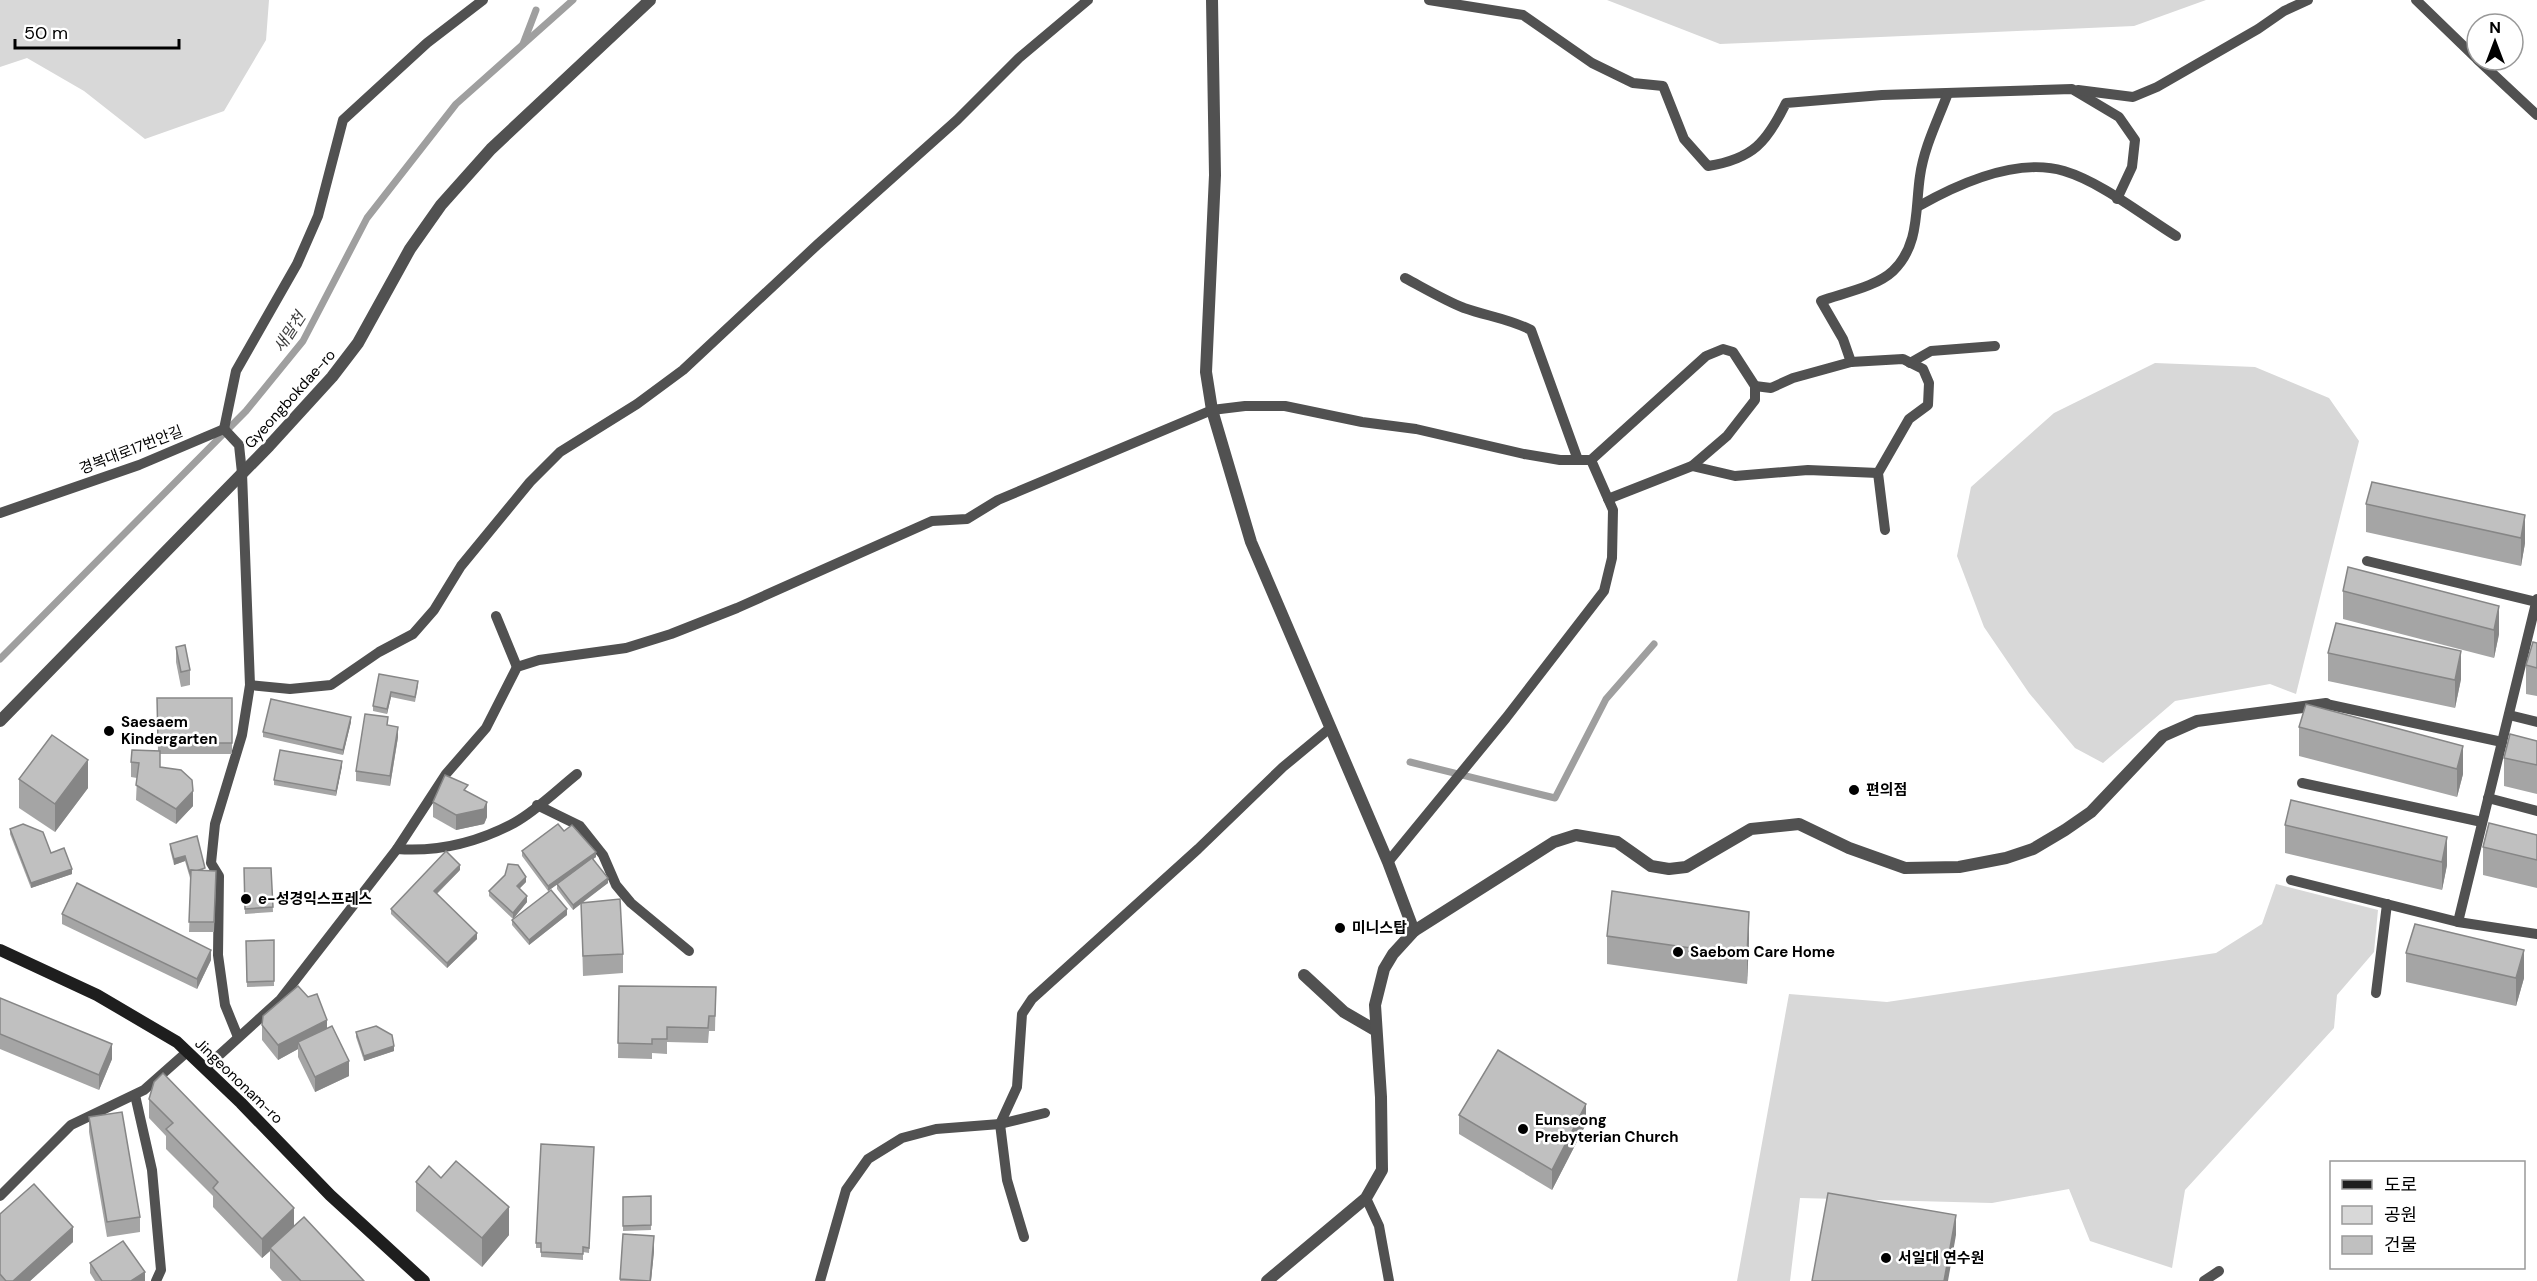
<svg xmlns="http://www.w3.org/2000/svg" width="2537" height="1281" viewBox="0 0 2537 1281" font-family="'DM Sans','Noto Sans KR',sans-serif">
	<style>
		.green { fill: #d8d8d8 }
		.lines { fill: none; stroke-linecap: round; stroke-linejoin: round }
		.stream { stroke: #9f9f9f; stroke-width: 7 }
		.service { stroke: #515151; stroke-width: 10 }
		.minor { stroke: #515151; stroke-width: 12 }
		.tertiary { stroke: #515151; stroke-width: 12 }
		.secondary { stroke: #1e1e1e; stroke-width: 12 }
		.wall { fill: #a5a5a5 }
		.shaded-wall { fill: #868686 }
		.building { fill: #c0c0c0; stroke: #868686; stroke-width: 1.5 }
		.poi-dot { fill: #000; stroke: #fff; stroke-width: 2 }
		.labels { text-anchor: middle; stroke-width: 5; stroke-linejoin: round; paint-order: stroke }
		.street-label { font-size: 15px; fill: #000; stroke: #fff }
		.poi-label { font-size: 15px; font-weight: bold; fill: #000; stroke: #fff; text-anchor: start }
		.water-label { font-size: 16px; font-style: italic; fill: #404040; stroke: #fff }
	</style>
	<rect width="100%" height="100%" fill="#fff"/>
	<!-- green -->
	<g class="green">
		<path d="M0,0H269L266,40L224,111L145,139L84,91L27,58L0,67Z"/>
		<path d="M1607,0H2206L2134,26L1720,44Z"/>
		<path d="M2155,363L2255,367L2329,398L2359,441L2296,694L2270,684L2175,701L2103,763L2075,748L2029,693L1984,627L1957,556L1971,487L2054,413Z"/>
		<path d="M2276,884L2378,910L2374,952L2337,995L2334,1028L2185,1190L2172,1268L2090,1241L2069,1189L1992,1203L1800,1198L1790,1281H1737L1789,994L1887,1002L2216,953L2262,924Z"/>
	</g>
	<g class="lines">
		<!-- stream -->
		<g class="stream">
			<path d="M523,44L536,10"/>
			<path d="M0,659L246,411L303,341L367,218L456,104L573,0"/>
			<path d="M1410,762L1555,798L1606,699L1654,644"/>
		</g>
		<!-- service -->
		<g class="service">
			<path d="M1429,0L1523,15L1592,63L1633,83L1663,86L1684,139L1708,166C1753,159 1767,142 1786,103L1882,95L2072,89L2119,117L2135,140L2132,167L2117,199"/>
			<path d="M2416,0L2477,59"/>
			<path d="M2478,60L2537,115"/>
			<path d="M2078,90L2133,97L2157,87L2258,29L2284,11L2308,0"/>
			<path d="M1919,206C1958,184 2017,157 2064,171C2101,182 2142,215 2176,236"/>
			<path d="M1405,278C1424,288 1444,300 1464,308C1487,316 1510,319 1531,330L1578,460"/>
			<path d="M1851,362L1843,339L1821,301C1843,293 1876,287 1893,271C1920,245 1915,209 1920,176C1924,147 1938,120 1948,93"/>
			<path d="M1910,363L1931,351L1995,346"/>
			<path d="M1755,386L1771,388L1793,378L1851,362L1903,359L1923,369L1929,383L1928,405L1909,419L1878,473L1885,530"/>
			<path d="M224,429L239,445L242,473L250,685L242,735L215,824L211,863L219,876L218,955L225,1005L238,1037"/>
			<path d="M224,429L236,371L297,264L318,216L343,120L427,43L483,0"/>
			<path d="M1591,460L1706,356L1723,349L1733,352L1755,386V400L1727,436L1692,466L1608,499"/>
			<path d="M1692,466L1735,476L1808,470L1878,473"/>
			<path d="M0,513L139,465L224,429"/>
			<path d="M2367,561L2536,602"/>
			<path d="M496,616L517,667"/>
			<path d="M250,685L290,689L331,685L379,652L413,634L434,610L461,566L530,482L560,452L637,404L683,370L817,245L957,120L1019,58L1088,0"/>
			<path d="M2326,704L2502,742"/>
			<path d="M2509,715L2537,722"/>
			<path d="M2302,783L2482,822"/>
			<path d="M2488,798L2537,811"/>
			<path d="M537,805L580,826L603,855L616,885L631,903L689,951"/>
			<path d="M397,849C437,852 478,842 514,823C536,811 557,790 577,774"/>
			<path d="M2291,880L2458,922L2537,599"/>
			<path d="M2458,922L2537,934"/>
			<path d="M2376,993L2387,904"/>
			<path d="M205,1068L280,1000L397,849L446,774L486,728L517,667L539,660L626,648L671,634L737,608L932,521L967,519L998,500L1212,410L1245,406H1285L1362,422L1416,429L1524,454L1560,460H1591L1613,510L1612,558L1604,591L1506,718L1388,862"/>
			<path d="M135,1095L152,1170L161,1270L156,1281"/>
			<path d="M0,1196L71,1125L144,1090L187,1052"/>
			<path d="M1366,1198L1379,1226L1389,1281"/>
			<path d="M1024,1237L1007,1180L1000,1124L1017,1087L1022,1014L1032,999L1198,849L1283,767L1330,728"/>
			<path d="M820,1281L846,1190L868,1159L902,1138L936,1129L1000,1124L1045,1113"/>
			<path d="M2204,1281L2219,1271"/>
		</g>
		<!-- minor -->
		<g class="minor">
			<path d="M1212,0L1215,175L1206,372L1212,410L1251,542L1388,862L1414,931"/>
			<path d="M1304,975L1344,1012L1375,1030"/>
			<path d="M1267,1281L1366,1198L1382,1170L1381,1097L1375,1005L1384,969L1393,954L1414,931L1554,842L1576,835L1617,842L1651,866L1669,869L1686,867L1751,829L1799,824L1849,848L1905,868L1959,867L2006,858L2033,849L2065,830L2091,812L2163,736L2197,721L2326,704"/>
		</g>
		<!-- tertiary -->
		<path class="tertiary" d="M0,721L269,446L332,377L358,343L410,249L441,205L491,149L650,0"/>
		<!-- secondary -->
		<path class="secondary" d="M0,950L97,995L177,1042L241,1103L330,1195L424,1281"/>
	</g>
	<!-- wall -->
	<g class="wall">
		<path d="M2366,504L2525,515V543L2521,566L2366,532Z"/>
		<path d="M2343,591L2499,606V634L2494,658L2343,619Z"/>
		<path d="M2537,643V696L2526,694V665Z"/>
		<path d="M176,647L190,670V685L181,687L176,662Z"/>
		<path d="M2328,653L2461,679L2455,708L2328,681Z"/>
		<path d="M379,674L418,686L415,702L391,697L387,714L373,711V706Z"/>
		<path d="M157,698H232V754H160V767L193,806L176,824L136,800L137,778L131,777V762L158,751Z"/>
		<path d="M351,722L343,755L263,737V732Z"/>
		<path d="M388,725L398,737L390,786L356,781V771Z"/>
		<path d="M2299,727L2463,746V774L2457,797L2299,756Z"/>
		<path d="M2537,741V794L2504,786V758Z"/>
		<path d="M342,766L336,796L274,785V780Z"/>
		<path d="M19,779L88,788L55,832L19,808Z"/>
		<path d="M468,792L487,817L484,824L456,830L433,817V802Z"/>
		<path d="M2285,825L2447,837V865L2442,890L2285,853Z"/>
		<path d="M10,829L51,853L72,874L31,888L10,834Z"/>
		<path d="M564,831L596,857L593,859L608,883L582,902L623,954V973L583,976L581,903L573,910L557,889V884L548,891L522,856V851Z"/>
		<path d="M2537,835V888L2483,875V847Z"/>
		<path d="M170,844L205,871L216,882L214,932H189L191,877L190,878L185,861L174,865L170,849Z"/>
		<path d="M244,868H271L273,912L245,914Z"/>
		<path d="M460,870L437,894L477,939L447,968L391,914V909Z"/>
		<path d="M526,882L519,889L527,902L513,919L489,896V891Z"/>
		<path d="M62,914L211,960L197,989L62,924Z"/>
		<path d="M567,915L529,945L512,925V920Z"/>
		<path d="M1607,936L1749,940L1747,984L1607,964Z"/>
		<path d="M274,940V986L247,987L246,941Z"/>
		<path d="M2406,953L2524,978L2516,1006L2406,982Z"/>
		<path d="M619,986L716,987L715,1031H709L708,1043L667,1042V1054L652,1053V1059L618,1058Z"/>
		<path d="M0,998L112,1059L99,1090L0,1049Z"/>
		<path d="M262,1025L327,1028L349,1076L315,1092L298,1057V1049L278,1060L262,1040Z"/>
		<path d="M356,1032L394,1051L364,1061L356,1037Z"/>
		<path d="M149,1099L294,1226L364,1281H282L270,1268V1251L262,1258L213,1207V1196L166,1149V1136L149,1118Z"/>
		<path d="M1459,1115L1586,1124L1552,1190L1459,1134Z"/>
		<path d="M89,1117L140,1217V1232L107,1237L89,1132Z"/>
		<path d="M594,1147L589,1253L583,1252V1260L541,1257V1248H536V1243Z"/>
		<path d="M441,1178L509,1235L482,1267L416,1211V1182Z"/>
		<path d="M651,1196V1230L623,1231V1197Z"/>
		<path d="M0,1214L73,1242L30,1281H0Z"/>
		<path d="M623,1234L654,1251L651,1281H620Z"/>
		<path d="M90,1263L145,1281H95L90,1273Z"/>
	</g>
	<!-- shaded-wall -->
	<g class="shaded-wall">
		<path d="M2525,515V543L2521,566V538Z"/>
		<path d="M2499,606V634L2494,658V630Z"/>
		<path d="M2461,651V679L2455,708V680Z"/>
		<path d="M391,692V697L387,714V709Z"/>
		<path d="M351,717V722L343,755V750Z"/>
		<path d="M398,727V737L390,786V776Z"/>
		<path d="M2463,746V774L2457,797V769Z"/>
		<path d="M88,760V788L55,832V804Z"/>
		<path d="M342,761V766L336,796V791Z"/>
		<path d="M193,791V806L176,824V809Z"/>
		<path d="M487,802V817L484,824L456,830V815Z"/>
		<path d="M2447,837V865L2442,890V862Z"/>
		<path d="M596,852V857L548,891V886Z"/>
		<path d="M185,856V861L174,865V859Z"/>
		<path d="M460,865V870L434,896V891Z"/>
		<path d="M72,869V874L31,888V883Z"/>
		<path d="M526,877V882L517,891V886Z"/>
		<path d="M608,878V883L573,910V905Z"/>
		<path d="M527,896V902L513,919V913Z"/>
		<path d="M567,909V915L529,945V940Z"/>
		<path d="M1749,912V940L1747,984V956Z"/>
		<path d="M477,933V939L447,968V963Z"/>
		<path d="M211,950V960L197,989V979Z"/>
		<path d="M2524,950V978L2516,1006V978Z"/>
		<path d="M327,1020V1035L298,1042V1049L278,1060V1045Z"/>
		<path d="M112,1044V1059L99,1090V1075Z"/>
		<path d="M394,1046V1051L364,1061V1056Z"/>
		<path d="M349,1061V1076L315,1092V1077Z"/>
		<path d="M1586,1104V1124L1552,1190V1170Z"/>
		<path d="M509,1207V1235L482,1267V1238Z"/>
		<path d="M294,1208V1228L270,1248V1251L262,1258V1239Z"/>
		<path d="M1956,1215V1235L1948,1281H1944Z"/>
		<path d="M73,1227V1242L30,1281H13Z"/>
		<path d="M654,1236V1251L651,1281H650Z"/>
		<path d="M145,1272V1281H131Z"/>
	</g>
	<!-- building -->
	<g class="building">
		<path d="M2372,482L2525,515L2521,538L2366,504Z"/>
		<path d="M2348,567L2499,606L2494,630L2343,591Z"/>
		<path d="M2336,623L2461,651L2455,680L2328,653Z"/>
		<path d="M2533,642L2537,643V668L2526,665Z"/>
		<path d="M185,645L190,670L181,672L176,647Z"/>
		<path d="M379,674L418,681L415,697L391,692L387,709L373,706Z"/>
		<path d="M157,698H232V743H158Z"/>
		<path d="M271,699L351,717L343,750L263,732Z"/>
		<path d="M2306,704L2463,746L2457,769L2299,727Z"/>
		<path d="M365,714L388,717L387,725L398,727L390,776L356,771Z"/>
		<path d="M2510,734L2537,741V765L2504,758Z"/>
		<path d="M52,735L88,760L55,804L19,779Z"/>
		<path d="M132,750L160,751V767L181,770L192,780L193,791L176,809L136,785L139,763L131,762Z"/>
		<path d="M280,750L342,761L336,791L274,780Z"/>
		<path d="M445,775L468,785L464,790L487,802L484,809L456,815L433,802Z"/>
		<path d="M2291,800L2447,837L2442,862L2285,825Z"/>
		<path d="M2489,823L2537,835V860L2483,847Z"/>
		<path d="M23,824L43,832L51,853L64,848L72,869L31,883L10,829Z"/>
		<path d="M558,824L564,831L572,825L596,852L548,886L522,851Z"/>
		<path d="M197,836L205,868L196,871L191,870V872L190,873L185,856L174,859L170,844Z"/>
		<path d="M446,851L460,865L434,891L477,933L447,963L391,909Z"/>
		<path d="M592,858L608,878L573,905L557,884Z"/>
		<path d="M508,864L518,865L526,877L517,886L527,896L513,913L489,891L505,875Z"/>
		<path d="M244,868H271L273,907L245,909Z"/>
		<path d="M191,870L216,871L214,922H189Z"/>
		<path d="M77,883L211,950L197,979L62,914Z"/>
		<path d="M551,890L567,909L529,940L512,920Z"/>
		<path d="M1612,891L1749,912L1747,956L1607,936Z"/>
		<path d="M620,899L623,954L583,956L581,903Z"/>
		<path d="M2415,924L2524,950L2516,978L2406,953Z"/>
		<path d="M274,940V981L247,982L246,941Z"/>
		<path d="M298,986L308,997L317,994L327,1020L278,1045L262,1025L263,1016Z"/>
		<path d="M619,986L716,987L715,1016H709L708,1028L667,1027V1039H652V1044L618,1043Z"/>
		<path d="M0,998L112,1044L99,1075L0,1034Z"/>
		<path d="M332,1026L349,1061L315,1077L298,1042Z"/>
		<path d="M376,1026L392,1035L394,1046L364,1056L356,1032Z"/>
		<path d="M1498,1050L1586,1104L1552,1170L1459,1115Z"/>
		<path d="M163,1073L294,1208L262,1239L213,1188L218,1182L166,1129L173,1123L149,1099L154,1082Z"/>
		<path d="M122,1112L140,1217L107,1222L89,1117Z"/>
		<path d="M541,1144L594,1147L589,1248L583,1247V1254L541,1252V1243H536Z"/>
		<path d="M456,1161L509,1207L482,1238L416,1182L429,1166L441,1178Z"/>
		<path d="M34,1184L73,1227L13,1281H6L0,1274V1214Z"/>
		<path d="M1828,1193L1956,1215L1944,1281H1812Z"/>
		<path d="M651,1196V1225L623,1226V1197Z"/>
		<path d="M304,1217L364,1281H301L270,1248Z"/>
		<path d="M623,1234L654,1236L650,1281L620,1279Z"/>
		<path d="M123,1241L145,1272L131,1281H102L90,1263Z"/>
	</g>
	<!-- markers -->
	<g class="poi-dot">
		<circle cx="109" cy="731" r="6"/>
		<circle cx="1854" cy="790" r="6"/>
		<circle cx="246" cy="899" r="6"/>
		<circle cx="1340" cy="928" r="6"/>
		<circle cx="1678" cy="952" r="6"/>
		<circle cx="1523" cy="1129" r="6"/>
		<circle cx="1886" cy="1258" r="6"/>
	</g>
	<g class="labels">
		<!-- street labels -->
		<g class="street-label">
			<text transform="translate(290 399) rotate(-48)" y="5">Gyeongbokdae-ro</text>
			<text transform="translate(131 450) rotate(-21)" y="5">경복대로17번안길</text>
			<text transform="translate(239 1081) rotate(44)" y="5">Jingeononam-ro</text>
		</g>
		<!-- poi labels -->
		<g class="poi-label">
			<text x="121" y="727">Saesaem<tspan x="121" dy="17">Kindergarten</tspan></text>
			<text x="1866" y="795">편의점</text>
			<text x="258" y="904">e-성경익스프레스</text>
			<text x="1352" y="933">미니스탑</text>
			<text x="1690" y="957">Saebom Care Home</text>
			<text x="1535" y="1125">Eunseong<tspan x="1535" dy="17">Prebyterian Church</tspan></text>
			<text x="1898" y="1263">서일대 연수원</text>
		</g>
		<!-- water labels -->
		<g class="water-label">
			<text transform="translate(289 332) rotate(-57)" y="6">새말천</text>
		</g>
	</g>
	<!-- legend -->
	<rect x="2330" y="1161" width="195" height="108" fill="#ffffff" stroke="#999999" stroke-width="1.5"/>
	<rect x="2342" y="1180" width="30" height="9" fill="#1e1e1e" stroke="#999999" stroke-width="1.5"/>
	<text x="2384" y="1191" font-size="18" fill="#000000">도로</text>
	<rect x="2342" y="1206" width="30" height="18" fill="#d8d8d8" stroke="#999999" stroke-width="1.5"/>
	<text x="2384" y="1221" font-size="18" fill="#000000">공원</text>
	<rect x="2342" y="1236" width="30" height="18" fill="#c0c0c0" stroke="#999999" stroke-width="1.5"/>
	<text x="2384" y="1251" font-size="18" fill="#000000">건물</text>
	<!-- north arrow -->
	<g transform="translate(2495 42)"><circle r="28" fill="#ffffff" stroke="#999999" stroke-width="1.5"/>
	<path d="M0-4.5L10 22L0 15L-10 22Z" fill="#000000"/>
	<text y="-9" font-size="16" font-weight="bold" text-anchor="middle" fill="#000000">N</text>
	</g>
	<!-- scale -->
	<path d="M15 39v9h164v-9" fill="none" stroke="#000000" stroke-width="3"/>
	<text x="24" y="39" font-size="18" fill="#000000" stroke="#ffffff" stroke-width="4.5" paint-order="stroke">50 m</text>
</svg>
